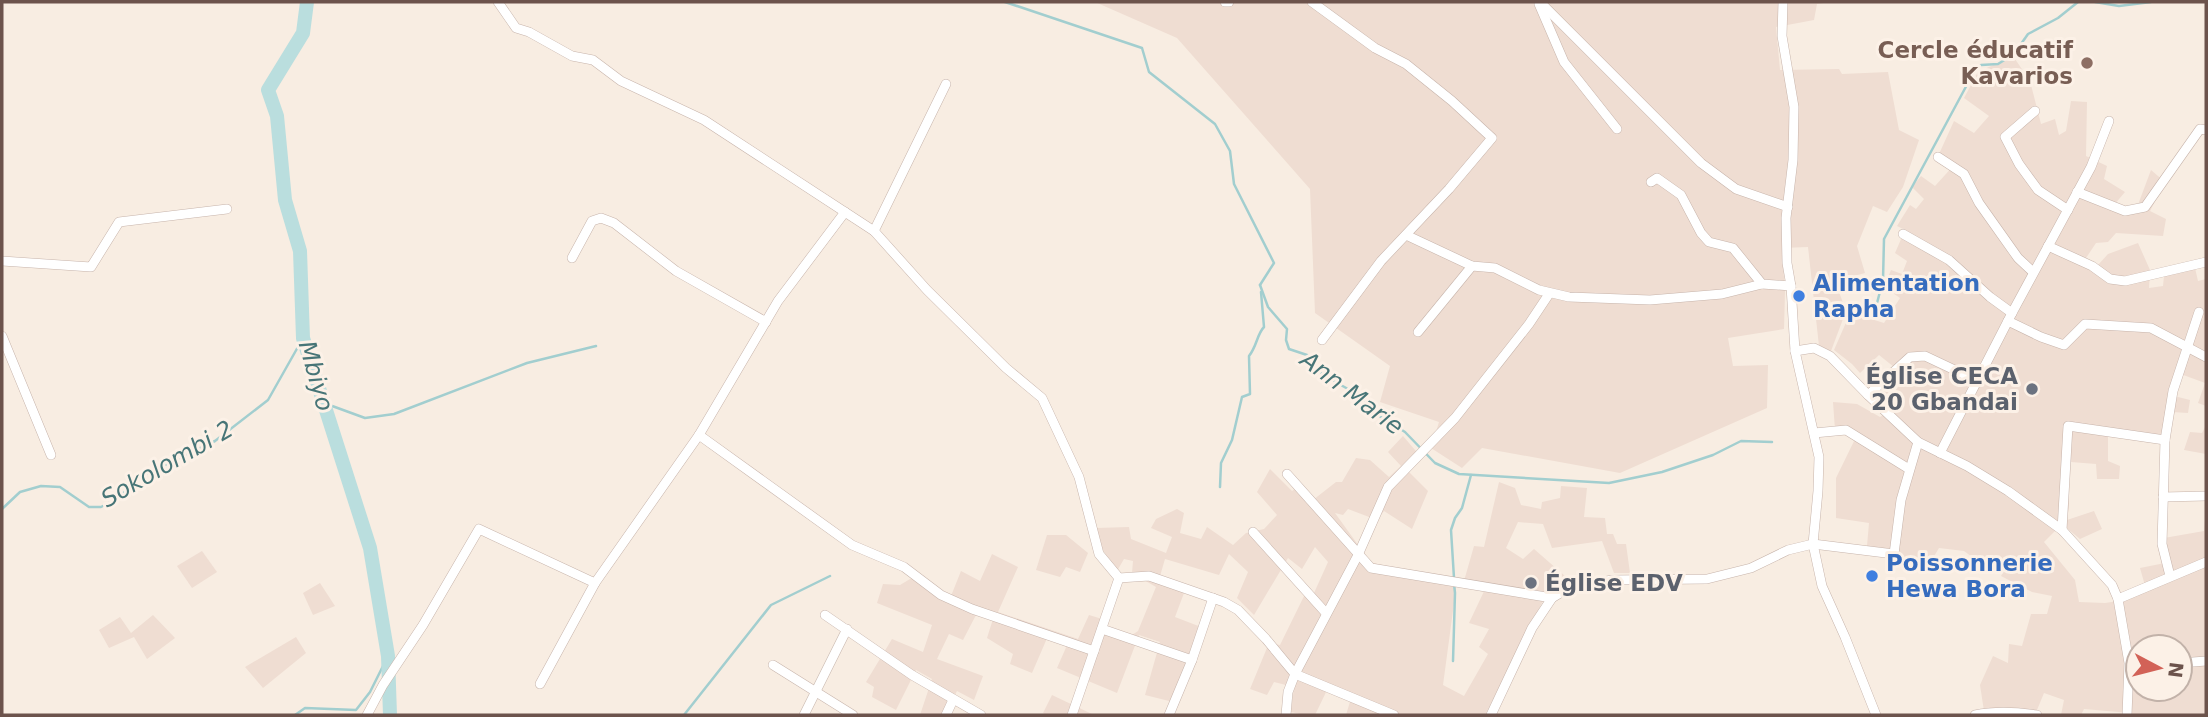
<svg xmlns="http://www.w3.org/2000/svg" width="2208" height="717" viewBox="0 0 2208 717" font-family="'DejaVu Sans',sans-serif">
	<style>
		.residential { fill: #efddd2; fill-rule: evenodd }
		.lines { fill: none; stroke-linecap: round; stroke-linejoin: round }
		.stream { stroke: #a2cecf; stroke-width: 2.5 }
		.river { stroke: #badede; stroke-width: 14 }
		.minor-casing { stroke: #c7b4ab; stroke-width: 10 }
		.minor { stroke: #fff; stroke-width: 9 }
		.education-dot { fill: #8d6e63; stroke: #fcf1e7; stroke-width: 2.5 }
		.shop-dot { fill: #3f7fe0; stroke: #fcf1e7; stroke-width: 2.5 }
		.worship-dot { fill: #6b7280; stroke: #fcf1e7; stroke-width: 2.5 }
		.labels { text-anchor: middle; stroke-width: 6; stroke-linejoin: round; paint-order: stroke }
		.education-label { font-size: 23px; font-weight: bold; fill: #785e54; stroke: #fcf1e7; text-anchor: end }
		.shop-label { font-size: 23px; font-weight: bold; fill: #366cbe; stroke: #fcf1e7; text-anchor: start }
		.worship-label { font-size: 23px; font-weight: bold; fill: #5b616d; stroke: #fcf1e7; text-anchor: end }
		.water-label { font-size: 24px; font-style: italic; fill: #477577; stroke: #fcf1e7 }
	</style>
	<rect width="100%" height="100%" fill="#f8ede2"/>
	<!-- residential -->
	<g class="residential">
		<path d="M1095,2H1830L1817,4L1814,20L1776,27L1780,70L1839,69L1842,74L1888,72L1899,130L1919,140L1903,187L1887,212L1873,206L1857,246L1865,273L1835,281L1846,311L1831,351L1819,346L1808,247L1782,248L1785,292L1784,329L1728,338L1733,366L1768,365L1767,408L1620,473L1482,448L1462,468L1431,448L1439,422L1380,402L1390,366L1315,313L1310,189L1177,38Z"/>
		<path d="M2013,56L2030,81L2041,124L2055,119L2059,135L2066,131L2071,101L2087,102L2086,156L2107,166L2104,179L2125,192L2114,205L2136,210L2151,170L2165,182L2150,211L2166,219L2163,236L2116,233L2108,242L2096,243L2086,258L2098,265L2108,254L2138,243L2150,270L2149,288L2163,286L2164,276L2195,268L2198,281L2206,279V406L2198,403L2205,383L2178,373L2170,395L2190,400L2188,413L2172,412L2168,437L2108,428V461L2120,466L2119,479H2097L2096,464L2071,462L2067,479L2069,507L2067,520L2094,511L2102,529L2080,539L2062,524L2044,542L2075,580L2079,602L2105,603L2125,600L2146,589L2140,568L2170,562L2164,538L2204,531L2206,509V715H2131L2130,713L2084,709L2081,715H2061L2064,700L2044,693L2037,710L1984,711L1980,685L1993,656L2008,663L2009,644L2022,646L2031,614H2047L2052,596L2032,592L2001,576L2004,571L1984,559L1979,562L1964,551L1939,548L1933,558L1899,560L1898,550L1867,546L1869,523L1836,518V478L1857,435L1835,430L1833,402L1857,404L1880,417L1893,408L1878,394L1899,371L1879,355L1860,373L1852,364L1834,350L1848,318H1868L1884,323L1900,298L1884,287L1891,270L1902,274L1907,261L1895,253L1905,230L1897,226L1910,205L1916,209L1924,199L1912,187L1921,176L1935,186L1955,164L1939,154L1954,121L1974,133L1989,116L1964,98L1978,72ZM2138,647H2180V689H2138Z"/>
		<path d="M2206,425V454L2184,450L2190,432L2202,433Z"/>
		<path d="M1403,436L1421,457L1407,470L1428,491L1412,529L1384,511L1377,520L1348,509L1343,515L1335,513L1361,549L1359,560L1457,581L1443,685L1464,696L1488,654L1479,647L1489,629L1469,623L1487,585L1464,581L1474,546L1484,547L1499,482L1515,488L1521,505L1541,509L1542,502L1560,498L1561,486L1587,488L1584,517L1605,518L1607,534H1613L1617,544H1626L1630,573H1614L1602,541L1552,548L1543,524L1518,522L1506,548L1523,559L1534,549L1565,576L1567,582L1549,589L1485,715H1346L1352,695L1329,686L1315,715H1305L1291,712L1294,687L1274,682L1267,695L1250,689L1269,643L1280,645L1308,588L1314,593L1328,562L1315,547L1302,569L1288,558L1254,615L1237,598L1248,572L1229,554L1219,575L1165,559L1158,583L1184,593L1175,617L1201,627L1173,702L1145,695L1160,642L1139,635L1117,693L1057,668L1068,643L1048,636L1032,673L1010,664L1013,654L987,638L993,619L976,615L963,640L949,634L937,659L983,676L974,700L957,691L945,715H920L932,679L916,670L896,710L872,697L874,687L866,682L892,639L923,652L932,625L877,603L883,584L900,585L915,576L949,601L961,571L980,581L992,554L1018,567L998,612L1078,639L1089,615L1109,621L1106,628L1129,637L1138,631L1156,587L1132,573L1133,561L1124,559L1117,571L1101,547L1096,528L1129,527L1131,539L1166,553L1172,537L1151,528L1156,519L1177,509L1184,513L1180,533L1201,539L1207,527L1233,545L1246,533L1264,529L1277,515L1257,492L1270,469L1292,491L1299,486L1313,500L1336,482H1342L1356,458L1370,460L1389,477L1401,466L1388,452Z"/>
		<path d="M1047,535H1066L1088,553L1080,572L1066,567L1060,577L1036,570Z"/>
		<path d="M202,551L217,572L192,588L177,566Z"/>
		<path d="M320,583L335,606L313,615L303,593Z"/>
		<path d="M153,615L175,638L147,659L134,637L109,648L99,630L120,617L131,633Z"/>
		<path d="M296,637L306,653L263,688L245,667Z"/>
		<path d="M1052,695L1094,715H1046L1043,713Z"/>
	</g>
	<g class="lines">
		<!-- stream -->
		<g class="stream">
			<path d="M1005,2L1142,48L1149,72L1215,124L1230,151L1234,184L1274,263L1260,285"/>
			<path d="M2095,2L2119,6L2151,2"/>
			<path d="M1260,285L1268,307L1287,329L1286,340L1289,349L1307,355L1323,375L1364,398L1368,409L1405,432L1435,463L1459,474L1609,483L1662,472L1713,455L1741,441L1772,442"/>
			<path d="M1846,315H1869L1876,307L1883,280L1884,239L1976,68L1981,65L1998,64L2014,54L2028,34L2058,18L2078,2"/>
			<path d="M324,403L365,418L394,414L527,363L596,346"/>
			<path d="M1220,487L1221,463L1232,440L1242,397L1250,394L1249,356C1257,346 1257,334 1264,327L1261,292"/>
			<path d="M2,509L20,492L41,486L60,487L89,507H101L120,497L137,478L215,441L268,400L303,338"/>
			<path d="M1454,578L1451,530L1455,518L1462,508L1471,475"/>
			<path d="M1453,661L1455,593L1454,584"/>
			<path d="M390,712L395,715"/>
			<path d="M295,715L305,708L356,710L370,692L388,656"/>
			<path d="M684,715L771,605L830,576"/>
		</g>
		<!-- river -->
		<path class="river" d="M307,2L303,33L268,90L277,116L285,200L300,251L303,338L370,548L388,656L390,715"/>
		<!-- minor casing -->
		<g class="minor-casing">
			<g id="minor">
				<path d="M498,2L516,28L529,32L572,56L593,60L621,81L704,120L874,231L927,290L1006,368L1042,398L1079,477L1099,554L1119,578L1149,576L1224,602L1238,610L1266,639L1295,674L1394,715"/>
				<path d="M1225,2H1229"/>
				<path d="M1312,2L1375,48L1406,64L1452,101L1492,138L1449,189L1381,261L1322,340"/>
				<path d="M1540,2L1701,163L1736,189L1788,207"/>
				<path d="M1783,2L1782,36L1794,107L1793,160L1786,218L1787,263L1791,286L1795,351L1819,457L1818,491L1813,544L1822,586L1845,637L1876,715"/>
				<path d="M1539,4L1564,62L1617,129"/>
				<path d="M2035,111L2005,137L2019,164L2038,190L2068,210"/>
				<path d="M1938,157L1964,174L1979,203L2018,258L2033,272"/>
				<path d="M1651,182L1657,178L1681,195L1701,233L1709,242L1733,248L1762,284L1791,286"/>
				<path d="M2077,192L2125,211L2145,207L2200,129L2206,130"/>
				<path d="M874,231L946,84"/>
				<path d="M1903,234L1949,260L1990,297L2012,313"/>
				<path d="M1406,235L1472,266L1495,268L1539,290L1569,297L1650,300L1722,294L1762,284"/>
				<path d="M2048,246L2092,266L2110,279L2125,281L2206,262"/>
				<path d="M572,258L592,221L601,218L614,223L676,271L766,322"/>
				<path d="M2,261L91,267L119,222L227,209"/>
				<path d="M2008,321L2041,337L2064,345L2085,324L2151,328L2206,357"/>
				<path d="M1418,332L1472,266"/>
				<path d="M2,336L51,455"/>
				<path d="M1795,351L1814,348L1830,356L1868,395L1918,442L1967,466L2008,491L2062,530L2112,585L2118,599L2129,663L2127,715"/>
				<path d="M1868,395L1910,357L1925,356L1978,381"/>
				<path d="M1814,433L1846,430L1909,469"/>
				<path d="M699,435L852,545L904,567L941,595L972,609L1094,651"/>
				<path d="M1940,453L2012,313L2091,167L2109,121"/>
				<path d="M1287,474L1371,568L1552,598"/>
				<path d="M2163,497L2206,496"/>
				<path d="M2062,530L2068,426L2165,440"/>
				<path d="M1253,532L1326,613"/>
				<path d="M2170,576L2162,544L2165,440L2173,391L2199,312"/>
				<path d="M2118,599L2206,562"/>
				<path d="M825,615L912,675L981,715"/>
				<path d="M1102,629L1192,660"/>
				<path d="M2180,663L2206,661"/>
				<path d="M773,665L853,715"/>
				<path d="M540,684L595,583"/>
				<path d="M367,715L383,685L423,625L479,529L595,583L699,435L778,301L845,212"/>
				<path d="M804,715L847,629"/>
				<path d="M946,715L953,700"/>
				<path d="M1072,715L1119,578"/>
				<path d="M1169,715L1192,660L1213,598"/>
				<path d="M1286,715L1288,692L1295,674L1358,555L1388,487L1455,418L1529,324L1549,294"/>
				<path d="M1491,715L1532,628L1552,598L1567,589L1612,580L1707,579L1751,568L1788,550L1813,544L1894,554L1901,500L1918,442"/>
				<path d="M1975,715C1994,711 2017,712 2037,715"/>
			</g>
		</g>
		<!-- minor -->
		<use href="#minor" class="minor"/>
	</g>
	<!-- markers -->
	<circle class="education-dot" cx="2087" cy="63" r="7"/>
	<g class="shop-dot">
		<circle cx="1799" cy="296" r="7"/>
		<circle cx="1872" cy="576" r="7"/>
	</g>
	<g class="worship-dot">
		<circle cx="2032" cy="389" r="7"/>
		<circle cx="1531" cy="583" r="7"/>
	</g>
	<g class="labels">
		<!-- education labels -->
		<g class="education-label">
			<text x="2073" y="58">Cercle éducatif<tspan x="2073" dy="26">Kavarios</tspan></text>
		</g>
		<!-- shop labels -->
		<g class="shop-label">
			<text x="1813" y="291">Alimentation<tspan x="1813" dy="26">Rapha</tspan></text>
			<text x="1886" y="571">Poissonnerie<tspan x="1886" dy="26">Hewa Bora</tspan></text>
		</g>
		<!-- worship labels -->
		<g class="worship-label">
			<text x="2018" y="384">Église CECA<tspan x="2018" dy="26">20 Gbandai</tspan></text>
			<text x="1545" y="591" text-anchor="start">Église EDV</text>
		</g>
		<!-- water labels -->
		<g class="water-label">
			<text transform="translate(316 376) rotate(74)" y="8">Mbiyo</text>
			<text transform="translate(1352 393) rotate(37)" y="8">Ann Marie</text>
			<text transform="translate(167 464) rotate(-30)" y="8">Sokolombi 2</text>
		</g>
	</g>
	<!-- border -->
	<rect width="2208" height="717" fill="none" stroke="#6c534c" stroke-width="7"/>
	<!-- north arrow -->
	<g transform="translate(2159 668) rotate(97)"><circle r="33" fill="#fcf1e7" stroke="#c2b2a9" stroke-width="2"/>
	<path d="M0-5L12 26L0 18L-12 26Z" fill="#d26257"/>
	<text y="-10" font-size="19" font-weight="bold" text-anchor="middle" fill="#6c534c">N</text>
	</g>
</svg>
